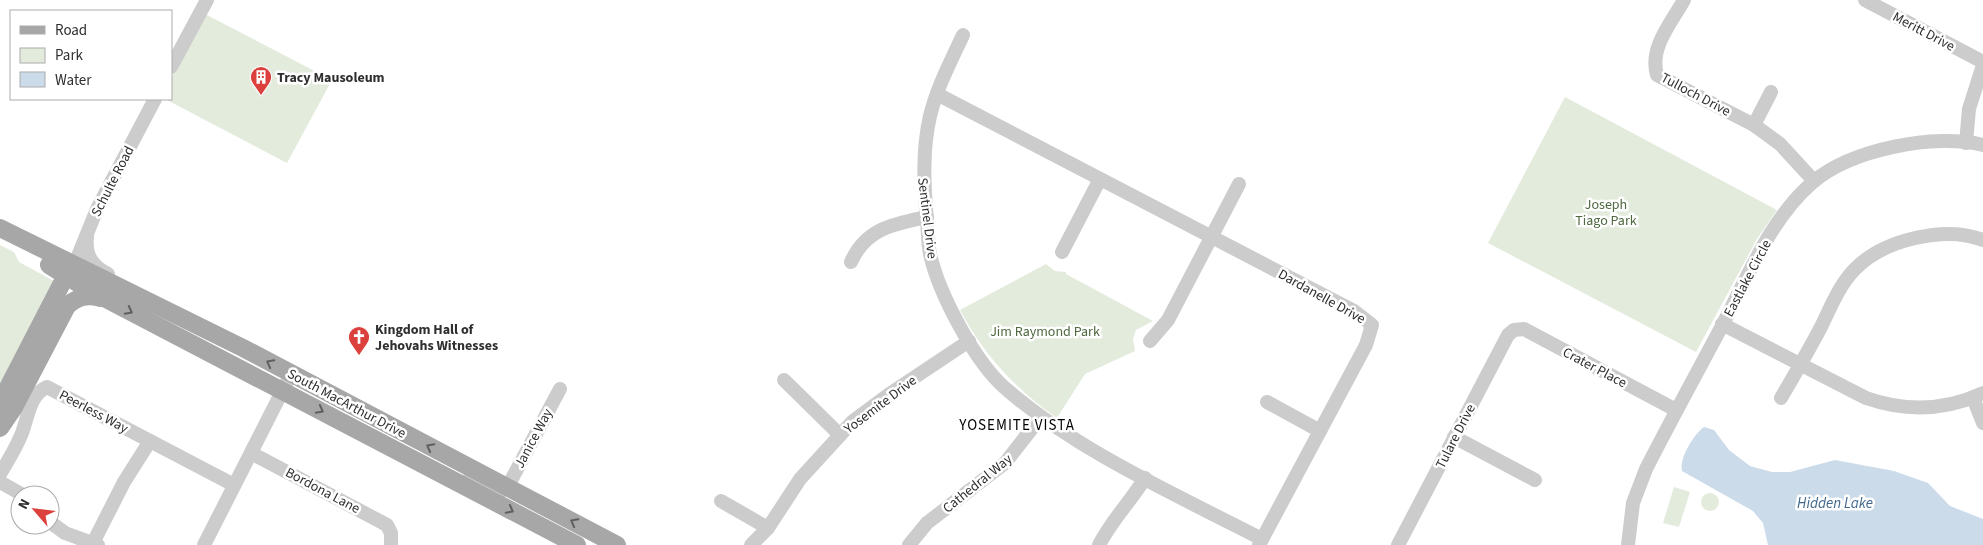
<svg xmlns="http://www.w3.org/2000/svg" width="1983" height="545" viewBox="0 0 1983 545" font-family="'Source Sans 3',sans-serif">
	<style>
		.green { fill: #e3ebdd }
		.water { fill: #cbdbea }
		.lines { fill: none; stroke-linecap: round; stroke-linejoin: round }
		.minor { stroke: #ccc; stroke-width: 14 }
		.major { stroke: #a7a7a7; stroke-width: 18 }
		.oneway { stroke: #5f5f5f }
		.labels { text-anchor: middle; stroke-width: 5; stroke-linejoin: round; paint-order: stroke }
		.street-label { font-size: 14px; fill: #2f2f2f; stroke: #fff }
		.poi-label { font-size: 14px; font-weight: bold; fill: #2f2f2f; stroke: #fff; text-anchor: start }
		.park-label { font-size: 14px; fill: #4e683f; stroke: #fff }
		.neighbourhood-label { font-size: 15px; letter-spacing: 1px; fill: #000; stroke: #fff }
		.water-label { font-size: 15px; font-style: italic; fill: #41688c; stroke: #fff }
	</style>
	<rect width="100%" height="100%" fill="#fff"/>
	<!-- green -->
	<g class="green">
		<path d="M205,14L332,80L287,163L165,99H171V78Z"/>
		<path d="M1565,97L1777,210L1757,239L1696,352L1488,243Z"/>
		<path d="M0,245L14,252L19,262L54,281L0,386Z"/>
		<path d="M1046,264L1055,271L1066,272V274L1153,321L1136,330L1133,339L1135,351L1085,374L1057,418C1015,389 984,355 960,310Z"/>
		<path d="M1674,487L1690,492L1679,527L1663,523Z"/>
		<circle cx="1710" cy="502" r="9"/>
	</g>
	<!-- water -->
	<path class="water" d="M1704,427L1714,430L1729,450L1750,466L1772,472H1790L1835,460L1894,471L1928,483L1950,506L1983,519V545H1768L1763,523L1753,511L1682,471C1679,458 1694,434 1704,427Z"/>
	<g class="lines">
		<!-- minor -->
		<g class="minor">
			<path d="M1684,0C1671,23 1649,48 1657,75L1754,125L1780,144L1814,181"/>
			<path d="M1865,0L1983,62"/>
			<path d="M963,35C951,61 937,87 930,116C922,151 924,185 927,221C928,232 928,244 930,254C939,294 975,362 1005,388C1077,451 1177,495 1262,539"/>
			<path d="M171,67L207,0"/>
			<path d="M937,94L1354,311L1372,325L1366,345L1259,545"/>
			<path d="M1754,125L1771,92"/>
			<path d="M1966,143L1969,109L1983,65"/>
			<path d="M87,237C85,255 92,266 108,274"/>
			<path d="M1062,252L1100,179"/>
			<path d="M851,262C866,228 894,224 927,217"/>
			<path d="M74,266L97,209L155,99"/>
			<path d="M1722,324L1866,398C1906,412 1944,411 1983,393"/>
			<path d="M1150,341L1168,320L1239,184"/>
			<path d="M784,380L840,435"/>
			<path d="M1781,398C1795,374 1809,350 1822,325C1831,306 1840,284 1855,269C1883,240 1945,225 1983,240"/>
			<path d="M1973,398L1983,423"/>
			<path d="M1267,402L1320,431"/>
			<path d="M1454,437L1535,480"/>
			<path d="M251,453L387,525L391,533V545"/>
			<path d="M0,474C8,461 16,448 22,433C28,417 30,394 47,387L234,485"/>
			<path d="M469,479L495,492H499L507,488L560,389"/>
			<path d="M0,482L23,495"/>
			<path d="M721,501L768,528"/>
			<path d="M50,522L65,533L98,545"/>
			<path d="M93,543L124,482L150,441"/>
			<path d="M204,545L291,374"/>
			<path d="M751,545L768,528L800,479L853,421L888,395L969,341"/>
			<path d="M909,545L927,523L1005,463L1041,417"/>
			<path d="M1099,545C1111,521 1131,501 1145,478"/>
			<path d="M1398,545L1508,335L1514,330L1524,329L1676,410"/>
			<path d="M1628,545L1633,503L1646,469C1671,420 1698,371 1724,322C1749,274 1771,218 1813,182C1852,149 1935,133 1983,145"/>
		</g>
		<!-- major -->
		<g class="major">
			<path d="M0,228L243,348L617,545"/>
			<path d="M49,265L89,290L577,545"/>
			<path d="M0,403L61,285L73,267"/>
			<path d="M0,428L13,409L67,306C77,297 87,294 100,298"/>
		</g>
	</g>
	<!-- one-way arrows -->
	<defs><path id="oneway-chevron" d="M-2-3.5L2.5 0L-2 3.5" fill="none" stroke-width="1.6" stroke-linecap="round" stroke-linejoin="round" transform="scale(1.25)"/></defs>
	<g class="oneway">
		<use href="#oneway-chevron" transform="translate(129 311) rotate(27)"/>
		<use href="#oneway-chevron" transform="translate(270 363) rotate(-152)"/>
		<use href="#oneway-chevron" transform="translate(320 410) rotate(28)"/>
		<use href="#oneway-chevron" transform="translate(430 447) rotate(-152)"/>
		<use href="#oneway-chevron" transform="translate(510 510) rotate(28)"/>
		<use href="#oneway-chevron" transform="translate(574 522) rotate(-152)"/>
	</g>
	<!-- icons -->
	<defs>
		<g id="building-pin" transform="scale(1.125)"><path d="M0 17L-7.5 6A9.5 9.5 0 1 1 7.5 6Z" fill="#db403c" stroke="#fff"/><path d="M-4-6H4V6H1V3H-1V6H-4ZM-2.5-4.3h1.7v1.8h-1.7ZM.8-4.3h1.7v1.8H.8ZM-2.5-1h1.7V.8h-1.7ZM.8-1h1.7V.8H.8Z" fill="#fff"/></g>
		<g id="church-pin" transform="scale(1.125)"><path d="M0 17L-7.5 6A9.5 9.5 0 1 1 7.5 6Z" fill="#db403c" stroke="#fff"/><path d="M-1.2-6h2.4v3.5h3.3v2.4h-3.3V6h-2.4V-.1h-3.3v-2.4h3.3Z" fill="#fff"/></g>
	</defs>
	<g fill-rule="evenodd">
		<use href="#building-pin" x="261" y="77"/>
		<use href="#church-pin" x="359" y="337"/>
	</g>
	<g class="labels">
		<!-- street labels -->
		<g class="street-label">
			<text transform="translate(1924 31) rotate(28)" y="5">Meritt Drive</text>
			<text transform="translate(1696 94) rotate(28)" y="5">Tulloch Drive</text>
			<text transform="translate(112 181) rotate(-63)" y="5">Schulte Road</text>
			<text transform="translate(928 218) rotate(83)" y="5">Sentinel Drive</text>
			<text transform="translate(1747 278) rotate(-62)" y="5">Eastlake Circle</text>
			<text transform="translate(1322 296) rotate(29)" y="5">Dardanelle Drive</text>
			<text transform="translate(1595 367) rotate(28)" y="5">Crater Place</text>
			<text transform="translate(347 403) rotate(28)" y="5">South MacArthur Drive</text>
			<text transform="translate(880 404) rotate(-37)" y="5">Yosemite Drive</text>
			<text transform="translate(94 411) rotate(28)" y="5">Peerless Way</text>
			<text transform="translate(1455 436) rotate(-63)" y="5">Tulare Drive</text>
			<text transform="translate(533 438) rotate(-62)" y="5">Janice Way</text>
			<text transform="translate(977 483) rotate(-39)" y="5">Cathedral Way</text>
			<text transform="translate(323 490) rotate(28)" y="5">Bordona Lane</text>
		</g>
		<!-- poi labels -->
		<g class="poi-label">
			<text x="277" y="82">Tracy Mausoleum</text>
			<text x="375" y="334">Kingdom Hall of<tspan x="375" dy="16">Jehovahs Witnesses</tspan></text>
		</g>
		<!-- park labels -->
		<g class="park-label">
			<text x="1606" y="209">Joseph<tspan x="1606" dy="16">Tiago Park</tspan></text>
			<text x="1045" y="336">Jim Raymond Park</text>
		</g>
		<!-- neighbourhood labels -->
		<g class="neighbourhood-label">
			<text x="1017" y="430">YOSEMITE VISTA</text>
		</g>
		<!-- water labels -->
		<g class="water-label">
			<text x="1835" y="508">Hidden Lake</text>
		</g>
	</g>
	<!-- legend -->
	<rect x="10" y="10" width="162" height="90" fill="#ffffff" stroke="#acacac"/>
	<rect x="20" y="26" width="25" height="8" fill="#a7a7a7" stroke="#acacac"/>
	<text x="55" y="35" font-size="15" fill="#2f2f2f">Road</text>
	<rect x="20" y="48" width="25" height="15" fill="#e3ebdd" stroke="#acacac"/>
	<text x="55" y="60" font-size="15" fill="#2f2f2f">Park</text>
	<rect x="20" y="72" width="25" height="15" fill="#cbdbea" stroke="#acacac"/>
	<text x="55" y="85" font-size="15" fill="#2f2f2f">Water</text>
	<!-- north arrow -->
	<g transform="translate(35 510) rotate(298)"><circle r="24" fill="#ffffff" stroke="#acacac"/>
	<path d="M0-4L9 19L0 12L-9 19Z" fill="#db403c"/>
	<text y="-8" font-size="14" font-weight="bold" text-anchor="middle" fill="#2f2f2f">N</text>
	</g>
</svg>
